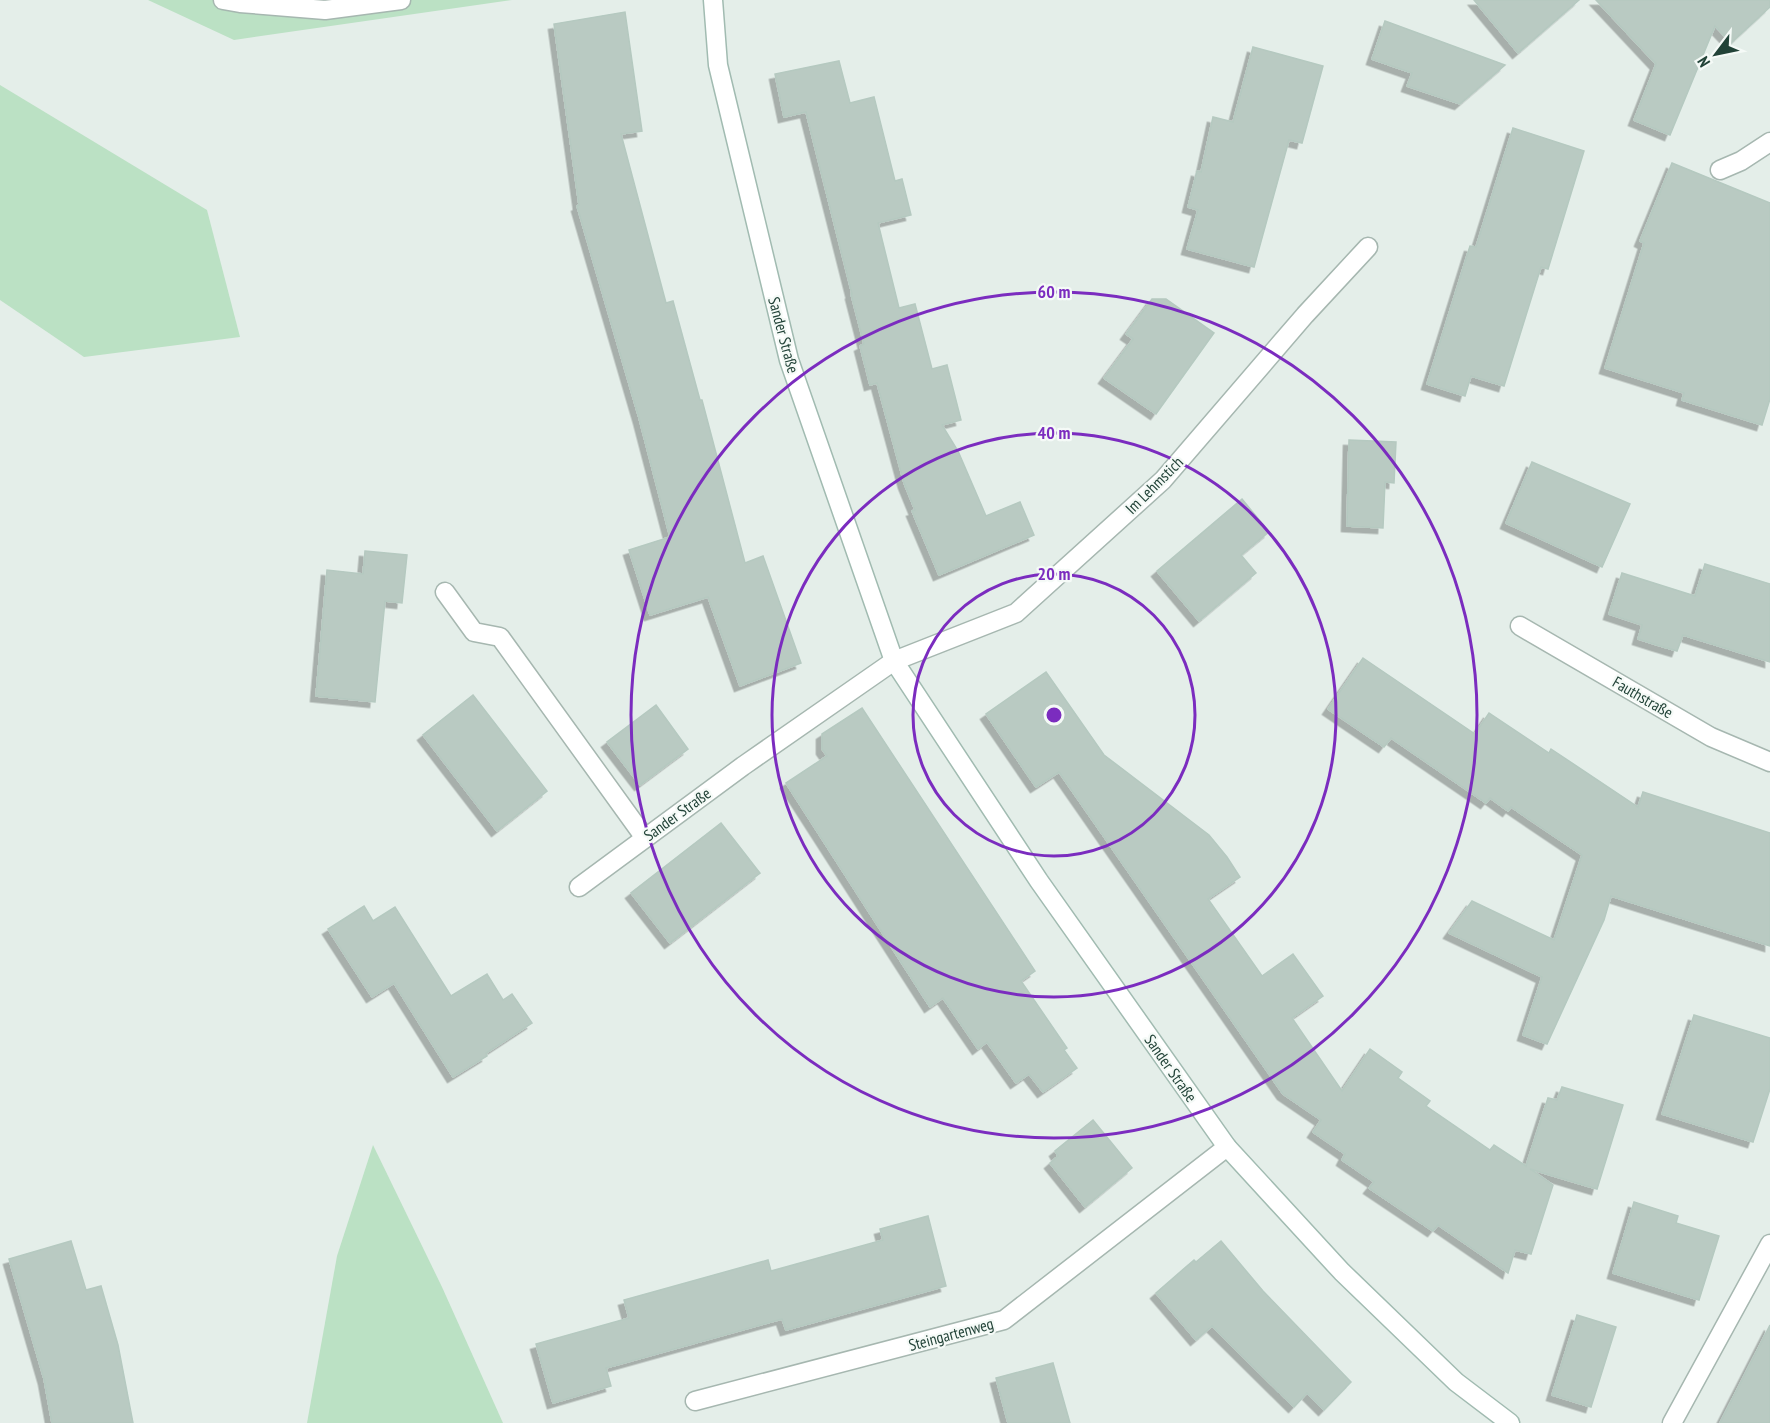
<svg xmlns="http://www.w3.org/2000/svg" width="1770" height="1423" viewBox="0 0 1770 1423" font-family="'PT Sans Narrow',sans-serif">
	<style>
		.green { fill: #bbe1c4 }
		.building { fill: #b9cac2; stroke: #b5c9c0; stroke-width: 1.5; filter: url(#shadow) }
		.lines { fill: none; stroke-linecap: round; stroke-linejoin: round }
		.lane-casing { stroke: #a6b7b0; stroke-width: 21 }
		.street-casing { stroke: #a6b7b0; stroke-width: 21 }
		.secondary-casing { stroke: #a1bbb1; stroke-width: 21 }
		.lane { stroke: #fff; stroke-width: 18 }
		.street { stroke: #fff; stroke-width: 18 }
		.secondary { stroke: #fff; stroke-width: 18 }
		.ring { fill: none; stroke: #7b2cbf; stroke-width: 3 }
		.labels { text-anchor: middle; stroke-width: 4.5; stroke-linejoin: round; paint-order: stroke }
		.street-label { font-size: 16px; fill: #214237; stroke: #f5faf7 }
		.centre { fill: #7b2cbf; stroke: #f5faf7; stroke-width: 3 }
		.ring-label { font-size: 18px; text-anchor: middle; font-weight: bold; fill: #7b2cbf; stroke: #f5faf7; stroke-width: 4.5; stroke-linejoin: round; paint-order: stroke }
	</style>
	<defs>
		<filter id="shadow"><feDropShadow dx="-5.5" dy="5.5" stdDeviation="0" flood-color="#0004"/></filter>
	</defs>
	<rect width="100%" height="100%" fill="#e4eee9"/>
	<!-- green -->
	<g class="green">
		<path d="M148,0H512L234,40Z"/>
		<path d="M0,85L207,210L240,337L84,357L0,300Z"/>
		<path d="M373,1145L442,1287L503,1423H307L337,1256Z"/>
	</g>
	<!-- building -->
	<g class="building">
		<path d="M1474,0H1579L1518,53Z"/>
		<path d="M1596,0H1770V7L1731,43L1715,26L1670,135L1634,120L1656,64Z"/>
		<path d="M625,12L642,131L621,134L666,303L673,301L700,400H702L745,563L763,556L801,663L740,686L708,597L650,615L629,550L670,537L639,418L577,206L579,205L554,24Z"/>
		<path d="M1385,21L1505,65L1460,104L1407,86L1412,73L1372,59Z"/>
		<path d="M1253,47L1323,66L1302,143L1289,140L1254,267L1187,249L1198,210L1188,207L1197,171L1201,172L1213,117L1233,122Z"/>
		<path d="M839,61L850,103L874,97L895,181L902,179L911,215L878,223L899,308L915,304L932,369L947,365L961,420L942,425L958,451L986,516L1020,502L1034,535L939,575L912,511L915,510L904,483L877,383L870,385L860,346L864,344L851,294H852L806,112L784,117L775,74Z"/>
		<path d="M1513,128L1584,151L1548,269L1541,267L1504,386L1471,376L1465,396L1427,384L1470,246L1476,247Z"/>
		<path d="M1672,163L1770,203V399L1762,425L1682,400L1684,393L1605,368L1644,243L1640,241Z"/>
		<path d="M1152,299H1166L1214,333L1156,414L1104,378L1133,339L1126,334Z"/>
		<path d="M1349,440L1396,442L1394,483L1385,482L1383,528L1347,526Z"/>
		<path d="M1532,462L1630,504L1602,567L1506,523Z"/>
		<path d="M1242,499L1269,532L1241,555L1256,573L1199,621L1157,571Z"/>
		<path d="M365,551L407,555L402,603L385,601L375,702L316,696L327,570L363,574Z"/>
		<path d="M1705,564L1770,584V662L1683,635L1677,651L1657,645L1638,639L1642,625L1609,614L1622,573L1695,596Z"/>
		<path d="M1363,658L1475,734L1489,713L1549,753L1551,749L1638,807L1643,792L1770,833V946L1611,896L1604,920L1547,1044L1523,1035L1542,977L1449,933L1472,901L1554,940L1582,855L1511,807L1508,811L1490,798L1486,803L1391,738L1384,747L1328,709Z"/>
		<path d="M1046,672L1104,755L1209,835L1227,857L1240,877L1208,899L1262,976L1293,954L1323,996L1292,1018L1342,1091L1370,1049L1402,1072L1398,1078L1430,1101L1426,1106L1490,1150L1494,1145L1526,1166L1548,1098L1557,1100L1562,1087L1623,1105L1597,1189L1530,1169L1553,1185L1531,1254L1515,1250L1508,1273L1438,1225L1433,1231L1369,1188L1374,1182L1342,1160L1345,1154L1313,1132L1321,1120L1283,1094L1059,772L1036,787L986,714Z"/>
		<path d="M473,695L547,791L497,831L423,735Z"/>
		<path d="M656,705L688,749L640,785L607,742Z"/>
		<path d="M862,708L1035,971L1021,981L1067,1048L1064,1050L1077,1068L1043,1092L1029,1074L1016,1083L987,1042L978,1049L943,998L930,1007L786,783L827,756L822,749V734Z"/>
		<path d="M721,823L760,873L670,943L631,893Z"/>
		<path d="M364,906L373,921L395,907L451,996L487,974L503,1000L512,994L532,1023L486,1053L487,1056L453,1077L394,983L372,997L328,929Z"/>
		<path d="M1694,1015L1770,1038V1089L1753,1142L1662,1114Z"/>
		<path d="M1093,1120L1132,1168L1085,1207L1050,1163L1058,1156L1055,1151Z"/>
		<path d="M1634,1202L1678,1216L1676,1223L1719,1236L1699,1300L1613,1273Z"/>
		<path d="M928,1216L946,1286L786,1330L782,1319L606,1368L611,1386L553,1403L536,1344L629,1318L624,1300L768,1260L771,1271L883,1240L880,1229Z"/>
		<path d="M71,1241L86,1290L101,1286L118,1345L133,1423H52L44,1379L9,1259Z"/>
		<path d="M1221,1241L1263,1291L1351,1382L1324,1410L1307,1393L1294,1407L1212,1326L1196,1340L1156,1293L1194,1260L1196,1262Z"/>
		<path d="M1577,1315L1616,1327L1591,1407L1552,1395Z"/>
		<path d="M1770,1325V1423H1720Z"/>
		<path d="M1053,1363L1070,1423H1008L996,1378Z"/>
	</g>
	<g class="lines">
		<!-- lane casing -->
		<g class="lane-casing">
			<g id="lane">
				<path d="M223,0L240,3L325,10L401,0"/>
				<path d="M445,592L474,632L500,637L645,838"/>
				<path d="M1672,1423L1770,1244"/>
			</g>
		</g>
		<!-- street casing -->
		<g class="street-casing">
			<g id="street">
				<path d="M1720,170L1741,161L1770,142"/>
				<path d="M1520,626L1711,737L1770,762"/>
				<path d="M579,887L743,766L894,661L1016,613L1163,480L1305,315L1368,247"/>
				<path d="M695,1401L1004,1320L1227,1147"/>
			</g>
		</g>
		<!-- secondary casing -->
		<g class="secondary-casing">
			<path id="secondary" d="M713,0L718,65L789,360L894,661L1039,881L1227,1147L1342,1272L1456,1382L1510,1423"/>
		</g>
		<!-- lane -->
		<use href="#lane" class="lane"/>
		<!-- street -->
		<use href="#street" class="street"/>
		<!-- secondary -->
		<use href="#secondary" class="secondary"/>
	</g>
	<!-- distance rings -->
	<g class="ring">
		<circle cx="1054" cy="715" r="141"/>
		<circle cx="1054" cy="715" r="282"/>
		<circle cx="1054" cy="715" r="423"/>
	</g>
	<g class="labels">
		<!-- street labels -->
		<g class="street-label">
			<text transform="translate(784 335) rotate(75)" y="6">Sander Straße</text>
			<text transform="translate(1154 485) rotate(-45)" y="6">Im Lehmstich</text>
			<text transform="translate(1643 697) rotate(30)" y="6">Fauthstraße</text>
			<text transform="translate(677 814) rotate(-36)" y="6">Sander Straße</text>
			<text transform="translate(1171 1068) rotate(55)" y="6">Sander Straße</text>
			<text transform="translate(951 1334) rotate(-15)" y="6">Steingartenweg</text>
		</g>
	</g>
	<circle cx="1054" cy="715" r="9" class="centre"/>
	<g class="ring-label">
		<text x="1054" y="298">60 m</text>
		<text x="1054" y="439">40 m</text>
		<text x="1054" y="580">20 m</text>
	</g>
	<!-- north arrow -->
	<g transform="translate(1716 54) rotate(238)" stroke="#f5faf7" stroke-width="4.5" paint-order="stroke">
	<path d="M0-4.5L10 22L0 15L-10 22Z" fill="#214237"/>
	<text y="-9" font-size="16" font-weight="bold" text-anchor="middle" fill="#214237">N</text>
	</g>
</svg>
